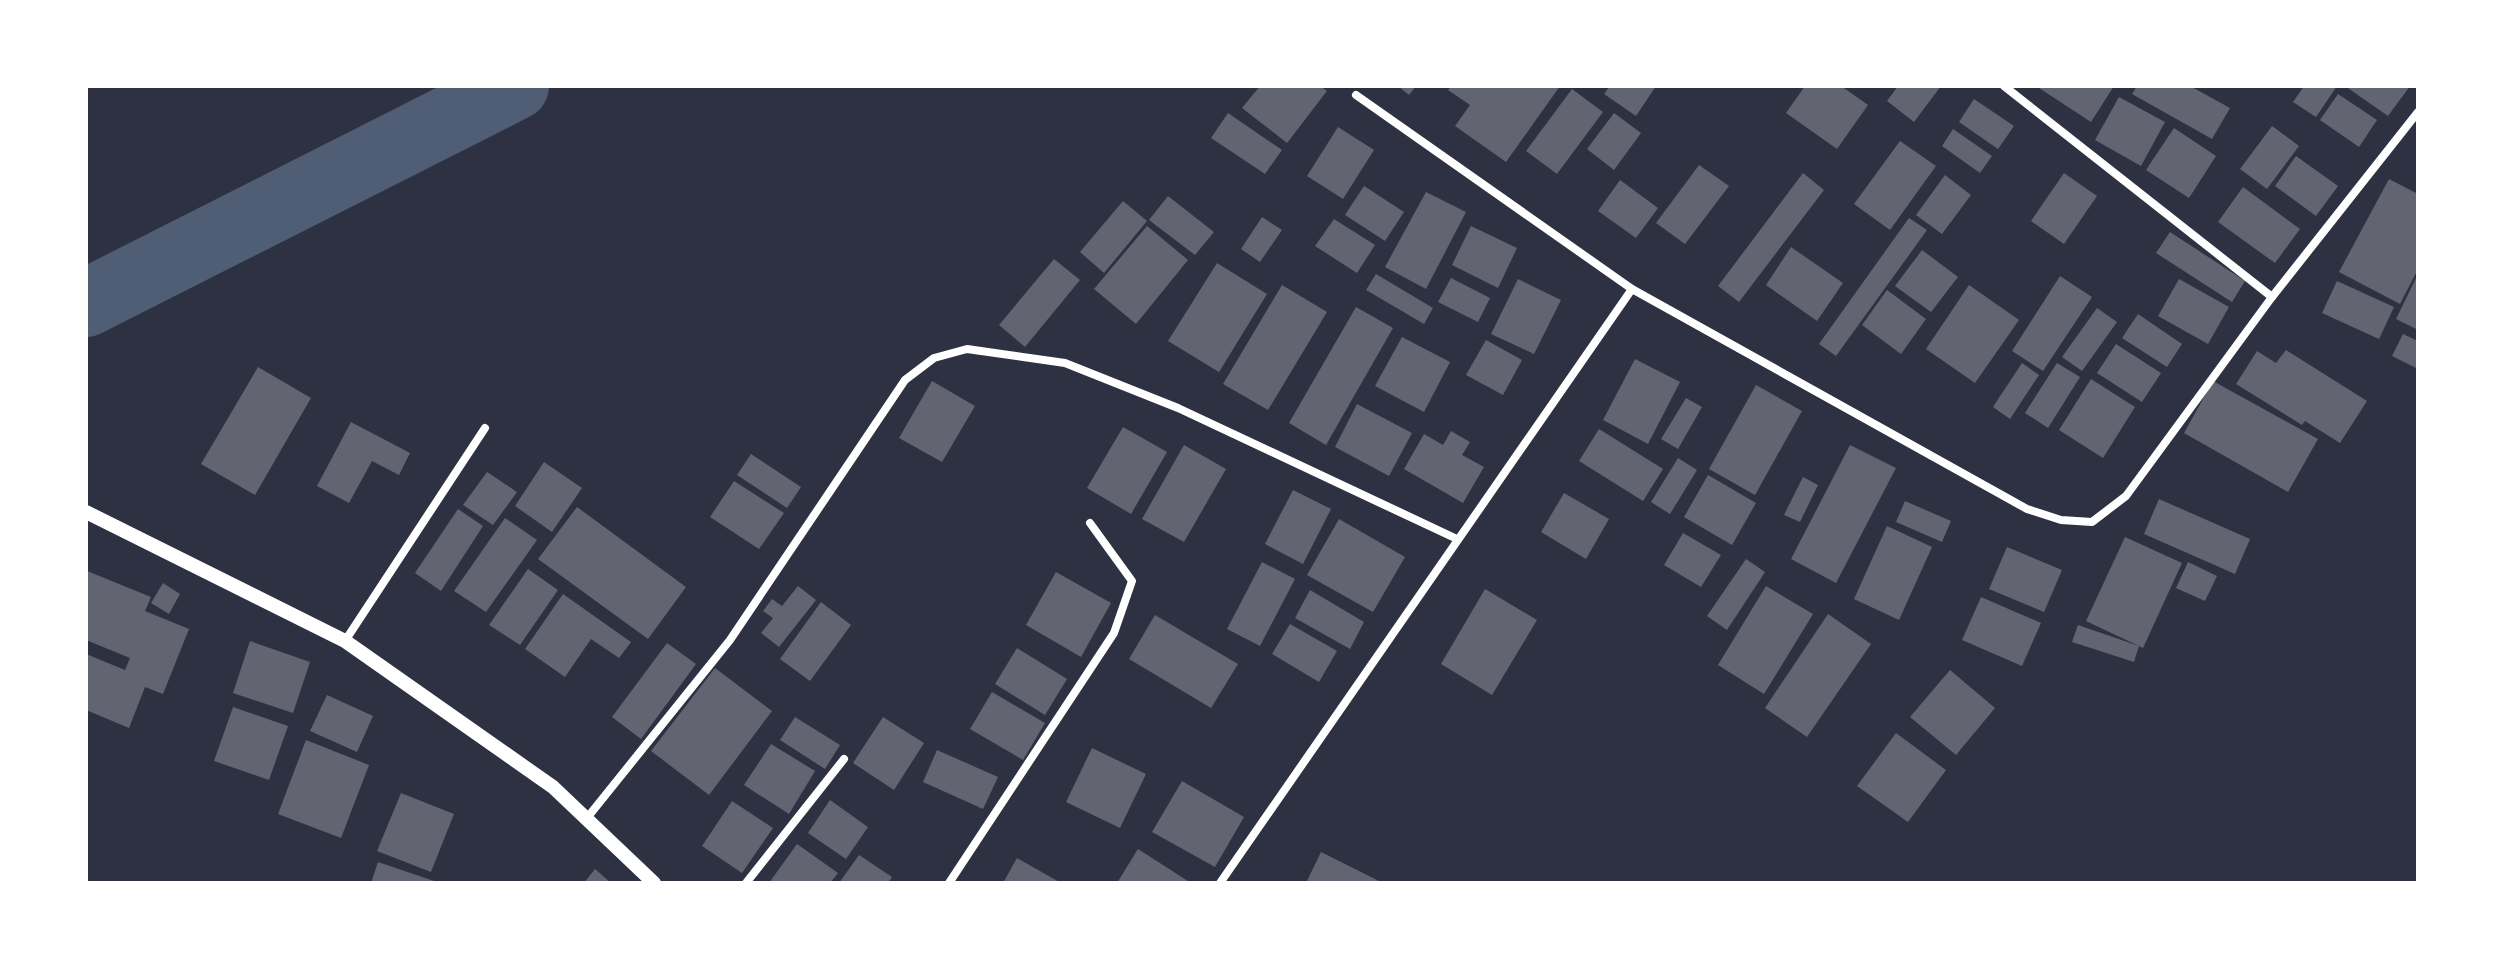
<svg xmlns="http://www.w3.org/2000/svg" width="2504" height="969" viewBox="0 0 2504 969" font-family="Lato,sans-serif">
	<style>
		.lines { fill: none; stroke-linecap: round; stroke-linejoin: round }
		.river { stroke: #4f5d75; stroke-width: 68 }
		.building { fill: #626471 }
		.minor { stroke: #fff; stroke-width: 8 }
		.tertiary { stroke: #fff; stroke-width: 14 }
	</style>
	<rect width="100%" height="100%" fill="#2d3142"/>
	<g class="lines">
		<!-- river -->
		<path class="river" d="M86,303L515,86"/>
	</g>
	<!-- building -->
	<g class="building">
		<path d="M1260,86H1320L1327,91L1287,143L1242,108Z"/>
		<path d="M1398,86H1416L1409,95Z"/>
		<path d="M1451,86H1560L1506,162L1455,126L1470,105L1448,90Z"/>
		<path d="M1610,86H1656L1636,116L1604,94Z"/>
		<path d="M1805,86H1841L1868,105L1837,149L1786,113Z"/>
		<path d="M1898,86H1941L1914,122L1887,101Z"/>
		<path d="M2036,86H2114L2091,122Z"/>
		<path d="M2137,86H2190L2230,108L2212,139L2132,94Z"/>
		<path d="M2304,86H2337L2316,117L2293,102Z"/>
		<path d="M2345,86H2410L2388,116Z"/>
		<path d="M1572,89L1603,112L1557,174L1526,151Z"/>
		<path d="M2338,94L2377,120L2359,147L2320,120Z"/>
		<path d="M2119,97L2165,122L2141,166L2095,140Z"/>
		<path d="M1974,99L2014,126L1998,149L1959,122Z"/>
		<path d="M1228,113L1282,150L1265,174L1211,138Z"/>
		<path d="M1614,113L1641,133L1614,170L1587,149Z"/>
		<path d="M2272,126L2299,146L2267,189L2240,169Z"/>
		<path d="M1338,127L1374,150L1343,199L1307,176Z"/>
		<path d="M2174,128L2216,156L2189,198L2146,170Z"/>
		<path d="M1953,129L1992,156L1980,173L1942,146Z"/>
		<path d="M1900,141L1936,166L1890,230L1854,204Z"/>
		<path d="M2296,156L2338,186L2316,216L2275,186Z"/>
		<path d="M1699,165L1729,186L1685,244L1656,223Z"/>
		<path d="M1803,173L1824,190L1739,302L1718,286Z"/>
		<path d="M2064,173L2097,196L2064,244L2031,221Z"/>
		<path d="M1945,175L1971,195L1942,234L1916,215Z"/>
		<path d="M2389,179L2418,194V269L2400,304L2339,272Z"/>
		<path d="M1620,180L1658,208L1636,238L1598,211Z"/>
		<path d="M1364,186L1404,212L1385,241L1345,215Z"/>
		<path d="M2243,187L2300,229L2275,263L2218,222Z"/>
		<path d="M1426,192L1466,212L1426,289L1385,267Z"/>
		<path d="M1168,196L1214,232L1195,255L1149,220Z"/>
		<path d="M1123,201L1147,221L1104,273L1080,252Z"/>
		<path d="M1262,217L1282,230L1260,262L1241,249Z"/>
		<path d="M1909,218L1927,230L1836,356L1819,344Z"/>
		<path d="M1334,219L1375,245L1357,273L1315,246Z"/>
		<path d="M1147,226L1188,260L1136,324L1094,289Z"/>
		<path d="M1471,226L1517,248L1498,288L1452,265Z"/>
		<path d="M2170,232L2245,281L2232,302L2156,253Z"/>
		<path d="M1791,247L1843,283L1817,321L1766,285Z"/>
		<path d="M1922,250L1958,277L1931,312L1895,286Z"/>
		<path d="M1054,259L1080,280L1025,347L999,325Z"/>
		<path d="M1217,263L1267,294L1219,372L1168,341Z"/>
		<path d="M1376,274L1433,308L1424,324L1366,290Z"/>
		<path d="M2418,274V330L2396,319Z"/>
		<path d="M2060,276L2092,297L2043,371L2012,351Z"/>
		<path d="M1451,278L1490,298L1478,322L1438,302Z"/>
		<path d="M1518,279L1561,300L1534,354L1491,334Z"/>
		<path d="M2179,279L2229,307L2208,344L2158,316Z"/>
		<path d="M2337,281L2394,307L2379,339L2322,313Z"/>
		<path d="M1282,285L1327,312L1268,410L1223,384Z"/>
		<path d="M1969,285L2019,320L1975,383L1926,349Z"/>
		<path d="M1887,290L1926,319L1901,354L1862,325Z"/>
		<path d="M1356,307L1393,328L1326,445L1289,423Z"/>
		<path d="M2097,308L2117,322L2082,371L2062,357Z"/>
		<path d="M2138,314L2182,344L2167,367L2122,338Z"/>
		<path d="M2403,334L2418,341V369L2392,356Z"/>
		<path d="M1402,337L1450,362L1424,412L1375,386Z"/>
		<path d="M1486,340L1522,360L1503,395L1466,375Z"/>
		<path d="M2116,344L2161,373L2142,402L2097,373Z"/>
		<path d="M2286,350L2367,401L2340,443L2305,421L2302,425L2236,384L2257,351L2276,363Z"/>
		<path d="M1635,359L1680,382L1648,444L1603,420Z"/>
		<path d="M2022,363L2039,375L2010,419L1993,407Z"/>
		<path d="M2057,363L2080,377L2048,428L2025,413Z"/>
		<path d="M258,367L311,398L255,495L201,464Z"/>
		<path d="M2091,379L2135,407L2103,458L2059,430Z"/>
		<path d="M932,381L975,406L942,462L899,438Z"/>
		<path d="M2213,381L2318,439L2288,492L2184,433Z"/>
		<path d="M1756,385L1802,411L1755,495L1709,469Z"/>
		<path d="M1686,398L1702,407L1678,449L1661,439Z"/>
		<path d="M1357,404L1412,433L1389,476L1335,447Z"/>
		<path d="M351,422L410,453L399,475L372,461L349,503L317,486Z"/>
		<path d="M1123,427L1167,452L1131,514L1087,488Z"/>
		<path d="M1599,429L1663,469L1643,501L1579,461Z"/>
		<path d="M1451,431L1470,442L1462,455L1484,467L1463,503L1404,469L1424,434L1443,445Z"/>
		<path d="M1184,445L1226,469L1184,542L1142,519Z"/>
		<path d="M1850,445L1896,468L1836,583L1791,559Z"/>
		<path d="M751,454L801,487L787,508L737,475Z"/>
		<path d="M1678,458L1697,470L1670,514L1651,502Z"/>
		<path d="M544,462L582,488L552,532L515,506Z"/>
		<path d="M487,472L517,492L493,525L463,505Z"/>
		<path d="M1708,475L1756,503L1732,545L1684,517Z"/>
		<path d="M1803,477L1818,485L1800,522L1784,515Z"/>
		<path d="M734,481L784,513L759,549L710,517Z"/>
		<path d="M1293,490L1331,509L1303,564L1265,544Z"/>
		<path d="M1564,493L1609,519L1586,559L1541,532Z"/>
		<path d="M2159,499L2250,539L2235,574L2144,534Z"/>
		<path d="M1905,501L1951,521L1942,542L1896,522Z"/>
		<path d="M577,507L686,587L648,639L538,559Z"/>
		<path d="M458,509L483,526L441,591L415,573Z"/>
		<path d="M505,518L537,540L486,612L454,591Z"/>
		<path d="M1339,519L1405,557L1373,612L1307,575Z"/>
		<path d="M1887,526L1932,547L1899,620L1854,599Z"/>
		<path d="M1683,533L1721,555L1701,587L1664,565Z"/>
		<path d="M2125,537L2182,563L2143,648L2086,621Z"/>
		<path d="M2007,547L2062,570L2044,612L1989,589Z"/>
		<path d="M1746,559L1765,572L1727,630L1707,616Z"/>
		<path d="M1262,562L1295,579L1260,646L1227,629Z"/>
		<path d="M2188,562L2217,576L2205,601L2176,588Z"/>
		<path d="M528,569L558,590L520,645L489,625Z"/>
		<path d="M87,571L151,597L145,611L189,629L163,694L145,687L129,728L86,710V654L125,670L130,658L86,640Z"/>
		<path d="M1056,572L1111,603L1081,657L1026,625Z"/>
		<path d="M163,583L180,594L169,614L151,603Z"/>
		<path d="M798,586L816,600L779,647L761,633L773,618L763,611L772,599L782,606Z"/>
		<path d="M1766,586L1813,614L1764,694L1718,665Z"/>
		<path d="M1485,589L1537,620L1492,695L1441,664Z"/>
		<path d="M1310,590L1364,622L1350,649L1295,618Z"/>
		<path d="M563,594L631,642L619,658L591,639L565,677L525,649Z"/>
		<path d="M1981,597L2041,623L2022,666L1962,640Z"/>
		<path d="M821,602L851,625L810,681L780,659Z"/>
		<path d="M1828,614L1871,644L1807,737L1765,708Z"/>
		<path d="M1155,615L1238,664L1211,708L1129,659Z"/>
		<path d="M1290,624L1337,651L1319,682L1272,654Z"/>
		<path d="M2078,625L2139,646L2134,662L2072,642Z"/>
		<path d="M250,641L310,662L293,713L233,693Z"/>
		<path d="M667,643L696,664L641,739L612,717Z"/>
		<path d="M1017,648L1067,679L1045,715L995,684Z"/>
		<path d="M715,668L772,711L709,795L651,751Z"/>
		<path d="M1950,670L1995,708L1956,755L1910,717Z"/>
		<path d="M992,692L1045,723L1023,760L970,729Z"/>
		<path d="M327,695L373,716L357,752L310,731Z"/>
		<path d="M233,707L288,726L269,780L214,761Z"/>
		<path d="M795,717L840,745L825,769L780,740Z"/>
		<path d="M883,717L924,743L894,790L853,763Z"/>
		<path d="M1896,733L1946,770L1908,822L1857,786Z"/>
		<path d="M306,740L369,765L341,838L278,814Z"/>
		<path d="M771,744L815,771L789,814L744,785Z"/>
		<path d="M1092,748L1146,774L1120,828L1066,802Z"/>
		<path d="M937,750L998,777L983,809L923,782Z"/>
		<path d="M1182,781L1244,817L1215,867L1152,832Z"/>
		<path d="M401,793L454,814L431,872L377,851Z"/>
		<path d="M830,800L868,827L846,859L808,833Z"/>
		<path d="M732,801L773,828L742,873L702,846Z"/>
		<path d="M797,844L838,873L830,883H769Z"/>
		<path d="M1138,849L1191,883H1117Z"/>
		<path d="M1321,852L1383,883H1306Z"/>
		<path d="M859,855L892,877L888,883H839Z"/>
		<path d="M1017,858L1061,883H1003Z"/>
		<path d="M378,862L437,882V883H371Z"/>
		<path d="M595,869L611,883H584Z"/>
	</g>
	<g class="lines">
		<!-- minor -->
		<g class="minor">
			<path d="M2004,86L2272,297"/>
			<path d="M1356,95L1632,289"/>
			<path d="M345,641L485,428"/>
			<path d="M587,818L730,640L905,380L934,358L967,349L1065,363L1178,408L1457,539"/>
			<path d="M746,883L844,759"/>
			<path d="M949,883L1114,633L1132,581L1090,523"/>
			<path d="M1220,883L1632,289L2027,509L2061,520L2092,522L2126,496L2272,297L2418,112"/>
		</g>
		<!-- tertiary -->
		<path class="tertiary" d="M86,512L345,641L553,787L654,883"/>
	</g>
	<!-- border -->
	<rect width="2504" height="969" fill="none" stroke="#ffffff" stroke-width="176"/>
</svg>
